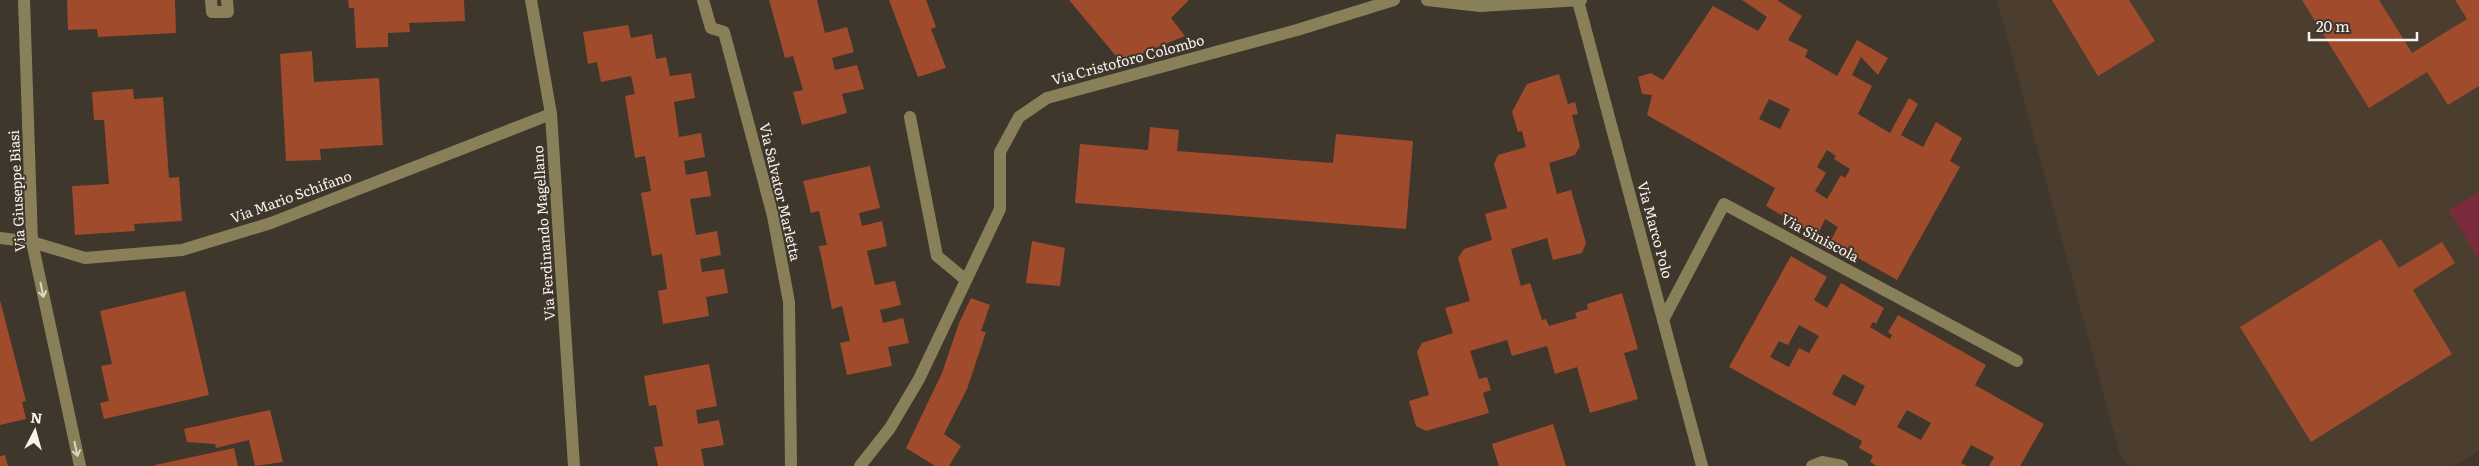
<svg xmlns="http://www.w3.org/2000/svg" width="2479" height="466" viewBox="0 0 2479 466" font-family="Literata,serif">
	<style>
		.built { fill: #4c3e2f }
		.green { fill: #7b2c3c }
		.building { fill: #a14b2d; fill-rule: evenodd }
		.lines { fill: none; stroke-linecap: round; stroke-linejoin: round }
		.minor { stroke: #89805a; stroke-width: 12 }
		.oneway { stroke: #ded6c8 }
		.labels { text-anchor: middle; stroke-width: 4; stroke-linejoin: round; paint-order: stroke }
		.street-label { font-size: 14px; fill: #faf3ed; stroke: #3f362c }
	</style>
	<rect width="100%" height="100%" fill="#3f362c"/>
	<!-- built -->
	<path class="built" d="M1997,0H2479V451L2454,466H2129L2120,455Z"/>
	<!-- green -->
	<path class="green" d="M2479,192V260L2449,210Z"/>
	<!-- building -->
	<g class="building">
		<path d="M67,0H175L176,33L98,37L97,29L68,30Z"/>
		<path d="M348,0H464L465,21L409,23L410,32L388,33V47L356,48L354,8H349Z"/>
		<path d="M769,0H817L825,33L847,27L854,52L832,58L835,70L857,65L864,89L842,94L847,113L802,125L793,92L803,90L793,56L785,58Z"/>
		<path d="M889,0H926L936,27L931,29L946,68L918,77Z"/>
		<path d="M1069,0H1189L1171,18L1185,36L1121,62Z"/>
		<path d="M1742,0H1777L1802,16L1788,40L1808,50L1805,57L1837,76L1857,40L1888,58L1878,75L1861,57L1852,75L1872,86L1858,114L1890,133L1909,98L1918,104L1901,135L1923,147L1936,122L1962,138L1950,161L1960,167L1897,280L1830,242L1838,227L1825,219L1817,236L1766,206L1775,188L1647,115L1652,95L1642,94L1638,77L1651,73L1663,80L1713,6L1758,31L1767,17ZM1769,99L1790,109L1780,129L1759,119ZM1827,150L1836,156L1834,159L1850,169L1845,178L1841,175L1827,199L1815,191L1826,173L1817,167Z"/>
		<path d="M2052,0H2129L2155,41L2098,76Z"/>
		<path d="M2302,0H2379L2412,53L2467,19L2455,0H2479V86L2448,105L2427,72L2369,108Z"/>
		<path d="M628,25L631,38L652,34L656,59L666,57L670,76L691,73L695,98L674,102L679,137L701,133L705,157L684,161L686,175L707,171L711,196L690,199L696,235L717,231L721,255L700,259L702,272L724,269L728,293L706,297L709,316L663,324L658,291L667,289L662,254L652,256L641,193L651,191L645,156L635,158L625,96L635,94L631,76L601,82L597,62L588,64L583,32Z"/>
		<path d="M312,51L314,82L379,78L383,145L320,149L321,160L286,161L280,54Z"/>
		<path d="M1559,74L1568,104L1575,102L1578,114L1572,115L1580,146L1575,155L1549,163L1557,194L1571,190L1586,243L1582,253L1553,260L1547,238L1511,249L1521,286L1530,283L1542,320L1546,319L1549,326L1577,318L1575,313L1588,309L1587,304L1622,293L1638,349L1624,353L1638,399L1590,413L1577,367L1555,374L1547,346L1512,356L1507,340L1470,351L1479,379L1487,377L1491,390L1483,393L1489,413L1426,431L1416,426L1409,401L1429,395L1417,352L1422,343L1453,333L1445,308L1470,301L1458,258L1464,249L1492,240L1485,214L1507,208L1494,164L1498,155L1526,147L1522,131L1518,132L1512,112L1527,84Z"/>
		<path d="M133,89L134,99L163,97L169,178L179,177L182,221L134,224L135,231L75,235L72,186L109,184L104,120H94L92,92Z"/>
		<path d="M1150,127L1179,130L1177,151L1333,163L1336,134L1413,141L1406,229L1075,203L1080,144L1148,150Z"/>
		<path d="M870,166L880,208L859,213L862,226L882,221L887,246L867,251L875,285L895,281L901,305L880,310L883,323L903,318L909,343L888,347L892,366L847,375L840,343L850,341L842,306L832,309L819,246L827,245L819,211L811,213L803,181Z"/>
		<path d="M2381,239L2399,268L2442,242L2455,263L2413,290L2452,354L2311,442L2240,327Z"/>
		<path d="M1032,241L1065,248L1060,286L1026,283Z"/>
		<path d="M1791,256L1827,277L1814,300L1827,308L1841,283L1884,308L1876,324L1873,322L1870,327L1890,339L1892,335L1888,332L1898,315L1986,365L1975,385L2044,424L2020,466H1989L1994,457L1971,445L1961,463L1967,466H1877L1870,462L1873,456L1859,448L1862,441L1729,367ZM1799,325L1819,336L1809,353L1799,348L1789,367L1770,357L1779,341L1788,345ZM1843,374L1865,386L1855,406L1832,394ZM1907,410L1931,423L1921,440L1897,427Z"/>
		<path d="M185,291L209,395L104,419L100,403L109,401L101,366L112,364L100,311Z"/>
		<path d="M971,298L990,305L981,331L986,332L967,389L944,434L961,446L949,466H935L906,448L942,373L959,323Z"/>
		<path d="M0,300L26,401L22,402L26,419L0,425Z"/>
		<path d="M709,364L717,406L696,410L698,424L719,420L724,445L701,449L704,466H658L654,447L663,446L656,405L649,406L644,376Z"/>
		<path d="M270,410L283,462L255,466L249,440L216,448L215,444L187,442L184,429Z"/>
		<path d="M1553,424L1566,466H1499L1492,444Z"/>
		<path d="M234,448L238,466H155V465Z"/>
		<path d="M5,455L8,466H0V456Z"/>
	</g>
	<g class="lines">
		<!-- minor -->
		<g class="minor">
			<path d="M24,0L32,242L80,466"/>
			<path d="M211,0L212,12H228L227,0"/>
			<path d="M531,0L551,114L574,466"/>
			<path d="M703,0L711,28L724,32L773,216L789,302L791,466"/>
			<path d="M1427,0L1480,6L1581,0"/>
			<path d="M1578,1L1702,466"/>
			<path d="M910,117L937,256L966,280"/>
			<path d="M0,238L32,242L85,258L182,250L271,223L551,114"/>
			<path d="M1663,320L1724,204L2017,361"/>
			<path d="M860,466L890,428L919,379L1000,209V152L1019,117L1047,98L1297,30L1394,0"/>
			<path d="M1812,466L1822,462L1842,466"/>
		</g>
	</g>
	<!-- one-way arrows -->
	<defs><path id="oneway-shaft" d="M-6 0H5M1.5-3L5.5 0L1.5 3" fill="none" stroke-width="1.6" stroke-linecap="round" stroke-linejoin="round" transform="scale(1.25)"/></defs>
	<g class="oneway">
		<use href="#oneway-shaft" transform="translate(42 290) rotate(78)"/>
		<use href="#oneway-shaft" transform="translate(76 449) rotate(78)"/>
	</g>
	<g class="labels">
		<!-- street labels -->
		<g class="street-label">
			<text transform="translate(1128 60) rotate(-15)" y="5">Via Cristoforo Colombo</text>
			<text transform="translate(17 191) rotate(-93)" y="5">Via Giuseppe Biasi</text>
			<text transform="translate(780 192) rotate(77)" y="5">Via Salvator Marletta</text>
			<text transform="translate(291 197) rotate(-20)" y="5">Via Mario Schifano</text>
			<text transform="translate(1655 230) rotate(75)" y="5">Via Marco Polo</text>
			<text transform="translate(544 233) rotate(-94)" y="5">Via Ferdinando Magellano</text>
			<text transform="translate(1820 238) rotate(28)" y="5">Via Siniscola</text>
		</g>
	</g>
	<!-- north arrow -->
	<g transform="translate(35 431) rotate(6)" stroke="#3f362c" stroke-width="4" paint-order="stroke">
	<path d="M0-4L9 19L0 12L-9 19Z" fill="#faf3ed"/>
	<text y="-8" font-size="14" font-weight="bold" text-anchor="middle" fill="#faf3ed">N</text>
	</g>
	<!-- scale -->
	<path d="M2309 32v8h108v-8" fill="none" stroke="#faf3ed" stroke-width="2.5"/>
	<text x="2316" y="32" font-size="15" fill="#faf3ed" stroke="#3f362c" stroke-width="4" paint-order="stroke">20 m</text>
</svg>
